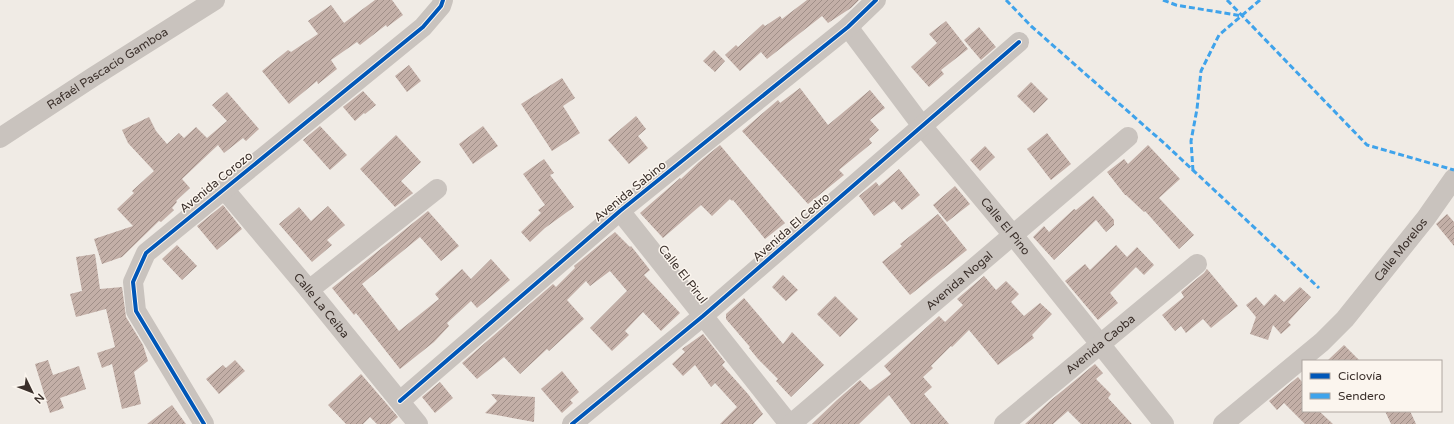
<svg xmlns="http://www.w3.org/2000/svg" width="1454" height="424" viewBox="0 0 1454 424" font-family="'Varela Round',sans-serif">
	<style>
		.building { fill: url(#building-hatch) }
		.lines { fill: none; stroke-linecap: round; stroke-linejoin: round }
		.minor { stroke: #c9c3be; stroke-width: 20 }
		.quiet { stroke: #3fa3eb; stroke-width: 3; stroke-dasharray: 6 3; stroke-linecap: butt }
		.cycleway-casing { stroke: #fbf5ee; stroke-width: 6 }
		.cycleway { stroke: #0057b8; stroke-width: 4 }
		.labels { text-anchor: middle; stroke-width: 3; stroke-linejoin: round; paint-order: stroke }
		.street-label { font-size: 12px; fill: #3b302b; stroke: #fbf5ee }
	</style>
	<defs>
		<pattern id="building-hatch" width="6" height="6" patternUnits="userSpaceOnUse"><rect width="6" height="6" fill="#c3afa7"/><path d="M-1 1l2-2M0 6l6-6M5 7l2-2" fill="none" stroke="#a08f88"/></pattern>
	</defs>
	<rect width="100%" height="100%" fill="#f0ebe5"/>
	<!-- building -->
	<g class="building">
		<path d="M375,0H392L403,15L387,27L386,25L360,45L357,42L331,60L337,69L318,84L317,81L289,104L262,71L288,50L291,52L318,34L308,21L331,5L344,23Z"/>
		<path d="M807,0H859L851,8L828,23L822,16L767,59L761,52L740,71L725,55L736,45L738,47L763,24L765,26L780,16L782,19Z"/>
		<path d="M946,21L968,49L941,70L944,74L929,87L911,67L937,43L929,34Z"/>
		<path d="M979,27L996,47L981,60L964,40Z"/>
		<path d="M714,50L725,61L715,72L703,61Z"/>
		<path d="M409,65L421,81L407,92L395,76Z"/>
		<path d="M562,78L575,98L563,106L580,133L552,151L521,104Z"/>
		<path d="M1031,82L1048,99L1034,113L1017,96Z"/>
		<path d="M800,88L828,125L870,90L885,108L870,120L879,130L869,139L872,143L839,170L844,175L808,204L742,131L778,100L780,103Z"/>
		<path d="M363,91L376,105L365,114L364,113L355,121L343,107Z"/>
		<path d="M227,92L259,129L246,141L243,138L224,153L218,145L182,179L190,188L176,201L177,202L172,208L174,210L161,222L159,221L122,257L102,264L94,239L133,226L117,209L134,193L132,191L154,171L128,143L122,130L149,117L156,131L167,144L179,133L184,138L196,127L207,138L227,121L212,105Z"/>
		<path d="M636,116L646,129L638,136L648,148L629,164L608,140Z"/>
		<path d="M320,126L347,155L330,170L303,140Z"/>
		<path d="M483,126L498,146L473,164L459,144Z"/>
		<path d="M1047,133L1071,164L1051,180L1027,149Z"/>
		<path d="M396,135L421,162L401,181L413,193L395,207L360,169Z"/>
		<path d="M720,145L785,223L765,239L733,200L732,201L730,199L712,216L701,205L663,238L640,213L679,179L680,178L681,179L699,162Z"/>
		<path d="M1148,145L1180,179L1159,198L1194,235L1179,249L1145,211L1144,212L1126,195H1125L1107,172L1124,159L1128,164Z"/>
		<path d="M985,146L995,157L980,171L970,160Z"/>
		<path d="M544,159L554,173L550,175L574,207L545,228L530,242L521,232L541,213L538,210L545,205L523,174Z"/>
		<path d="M899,169L920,195L902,210L894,201L874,216L859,196L876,182L879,186Z"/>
		<path d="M955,186L970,204L947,222L933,205Z"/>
		<path d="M1093,196L1114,220V225L1106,232L1096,220L1054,260L1033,237L1044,226L1049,232L1074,209L1076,210Z"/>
		<path d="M223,205L242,229L217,250L197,226Z"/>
		<path d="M328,206L345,225L327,240L332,245L312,262L279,224L299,207L311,221Z"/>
		<path d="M428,211L459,246L441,261L420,237L362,284L399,331L439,299L435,294L462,269L471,279L491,259L510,280L477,308L471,301L447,323L449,326L434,342L400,369L356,313L354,315L332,288Z"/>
		<path d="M938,214L967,250L910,295L882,262L902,246L900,244Z"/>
		<path d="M1447,214L1454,222V246L1436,224Z"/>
		<path d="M615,232L630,247L631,246L650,270L644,275L680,313L661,331L643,312L625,331L629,335L612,351L590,328L627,291L610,271L590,286L586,281L567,300L584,319L549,351L547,349L520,374L504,357L477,379L462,363L553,284L556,287L575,268L574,266Z"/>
		<path d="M177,245L197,266L182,280L162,259Z"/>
		<path d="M1116,245L1127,257L1137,247L1154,265L1144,275L1136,267L1110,293L1118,303L1098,320L1065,281L1085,264L1090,270Z"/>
		<path d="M95,254L100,289L122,287L126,317L143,345L148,361L134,372L141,404L122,409L112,364L102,368L97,353L115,347L106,309L76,317L70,294L82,291L76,257Z"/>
		<path d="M1207,269L1238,306L1211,328L1203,319L1186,333L1181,326L1175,331L1162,315L1184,297L1181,292L1204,273Z"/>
		<path d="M783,275L798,290L786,301L772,287Z"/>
		<path d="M984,276L996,290L1006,281L1019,294L1011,302L1024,316L1040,303L1052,314L1032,335L1034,338L998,365L969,330L952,347L951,346L931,366L933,368L923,377L932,387L924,394L949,424H911L889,395L859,424H812L837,400L860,380L870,390L891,374L884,366L939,316L945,322L963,305L957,299Z"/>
		<path d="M1300,287L1311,297L1288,322L1291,325L1281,334L1273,325L1268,340L1250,334L1256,317L1246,305L1256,297L1264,306L1275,294L1284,302Z"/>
		<path d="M835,296L858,319L840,337L817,314Z"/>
		<path d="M744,298L783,344L792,332L824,365L791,397L776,381L778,379L758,359L749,348L750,347L726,319V314Z"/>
		<path d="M703,334L725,362L722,365L748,394L763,414L753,424H720L737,407L715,383L711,387L695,365L683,376L672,364L685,352L682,349Z"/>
		<path d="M1344,345L1360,361H1327Z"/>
		<path d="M48,360L53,375L79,366L86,389L60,398L64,408L50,413L35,364Z"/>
		<path d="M235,360L245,371L219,394L206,379L223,365L226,368Z"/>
		<path d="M1095,364L1103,373L1096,379L1111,394L1108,398L1132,424H1081L1068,411L1053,424H1025L1050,401Z"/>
		<path d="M562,371L579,392L570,400L573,403L562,413L541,389Z"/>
		<path d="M361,374L398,417L390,424H377L370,417L363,424H346L328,405Z"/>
		<path d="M1298,377L1303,383V411H1319L1333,424H1305L1284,403L1277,410L1269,401Z"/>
		<path d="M440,382L453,398L435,413L422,397Z"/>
		<path d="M491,394L535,397L534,422L485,413L497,401Z"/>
		<path d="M172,405L186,424H147Z"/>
		<path d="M1385,411H1410L1416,424H1391Z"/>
	</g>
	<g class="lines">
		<!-- minor -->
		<g class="minor">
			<path id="s1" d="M848,27L922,126L1013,235L1164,424"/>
			<path id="s2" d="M0,138L93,77L215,0"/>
			<path id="s3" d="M224,189L309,290L418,424"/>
			<path d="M620,211L789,424"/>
			<path d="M309,290L437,189"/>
			<path d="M400,401L620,211L848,27L876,0"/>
			<path d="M204,424L136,311L133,282L146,253L423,27L441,6L443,0"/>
			<path d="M572,424L703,316L1019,42"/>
			<path id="s4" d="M791,424L1128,137"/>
			<path id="s5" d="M1004,424L1197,264"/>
			<path id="s6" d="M1223,424L1322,342L1345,319L1426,218L1454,178"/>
		</g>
		<!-- quiet -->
		<g class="quiet">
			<path d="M1006,0L1031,26L1165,144L1319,288"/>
			<path d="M1163,0L1176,5L1242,16"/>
			<path d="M1227,0L1367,145L1454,170"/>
			<path d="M1193,171L1191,141L1197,109L1201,71L1219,35L1260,0"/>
		</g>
		<!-- cycleway casing -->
		<g class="cycleway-casing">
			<g id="cycleway">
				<path d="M400,401L620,211L848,27L876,0"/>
				<path d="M204,424L136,311L133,282L146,253L423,27L441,6L443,0"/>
				<path d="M572,424L703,316L1019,42"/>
			</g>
		</g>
		<!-- cycleway -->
		<use href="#cycleway" class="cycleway"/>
	</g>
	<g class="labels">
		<!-- street labels -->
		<g class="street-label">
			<text dy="4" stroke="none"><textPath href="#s2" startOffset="128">Rafaél Pascacio Gamboa</textPath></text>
			<text transform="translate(216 182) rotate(-39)" y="4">Avenida Corozo</text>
			<text transform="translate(630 191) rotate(-39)" y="4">Avenida Sabino</text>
			<text dy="4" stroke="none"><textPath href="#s1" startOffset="254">Calle El Pino</textPath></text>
			<text transform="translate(791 227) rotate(-41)" y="4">Avenida El Cedro</text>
			<text dy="4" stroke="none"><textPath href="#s6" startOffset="250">Calle Morelos</textPath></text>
			<text transform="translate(683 274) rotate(52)" y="4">Calle El Pirul</text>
			<text dy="4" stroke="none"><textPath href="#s4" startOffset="221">Avenida Nogal</textPath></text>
			<text dy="4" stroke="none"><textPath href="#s3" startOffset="152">Calle La Ceiba</textPath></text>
			<text dy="4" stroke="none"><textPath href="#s5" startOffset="125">Avenida Caoba</textPath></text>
		</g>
	</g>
	<!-- legend -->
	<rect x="1302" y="360" width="140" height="52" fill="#fbf5ee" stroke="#aea6a0"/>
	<rect x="1310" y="373" width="20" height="6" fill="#0057b8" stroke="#aea6a0"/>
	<text x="1338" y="380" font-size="12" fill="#3b302b">Ciclovía</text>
	<rect x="1310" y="393" width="20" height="6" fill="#3fa3eb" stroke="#aea6a0"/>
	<text x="1338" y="400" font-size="12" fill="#3b302b">Sendero</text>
	<!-- north arrow -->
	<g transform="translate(32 392) rotate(133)" stroke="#fbf5ee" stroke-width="3" paint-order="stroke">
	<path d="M0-3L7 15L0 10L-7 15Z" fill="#3b302b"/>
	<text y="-6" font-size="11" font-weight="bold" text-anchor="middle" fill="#3b302b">N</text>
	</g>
</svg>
